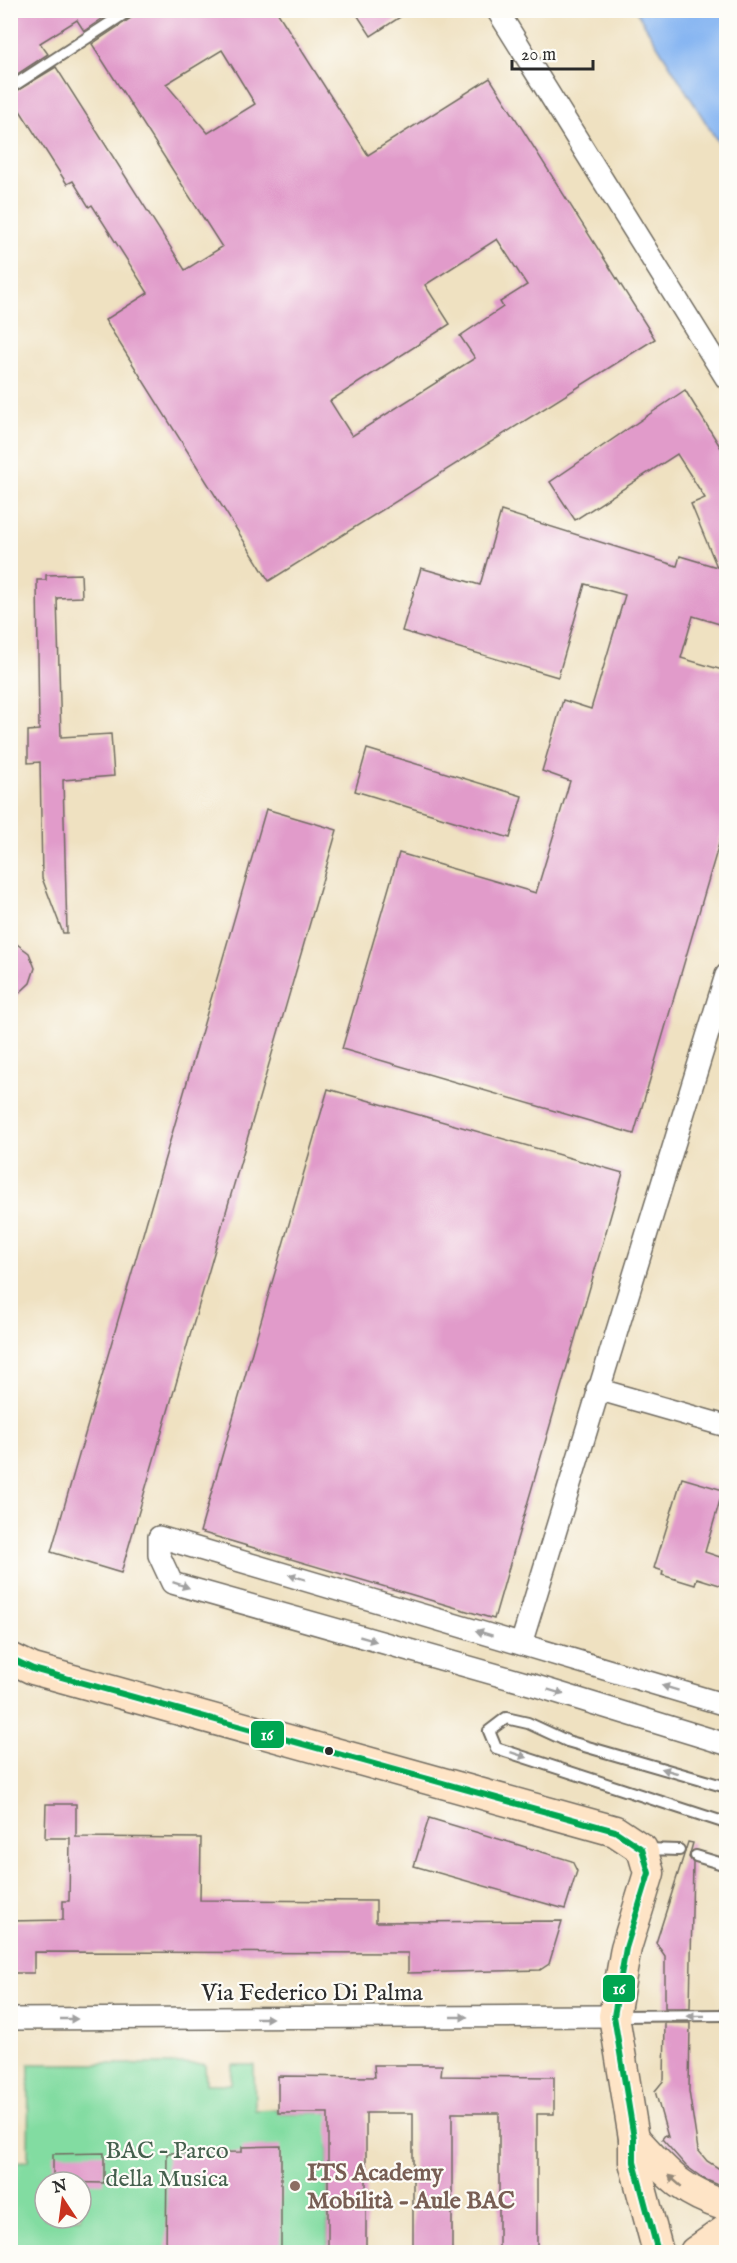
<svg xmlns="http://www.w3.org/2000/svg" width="737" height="2263" viewBox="0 0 737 2263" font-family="'IM FELL English',serif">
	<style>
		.park { fill: #82dca1; stroke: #568466; stroke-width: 1.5; fill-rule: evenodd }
		.water { fill: #87b6f2; stroke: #59708e; stroke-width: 1.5 }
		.building { fill: #e19bca; fill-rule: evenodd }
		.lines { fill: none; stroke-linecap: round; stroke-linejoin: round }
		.service-casing { stroke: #706b60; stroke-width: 14 }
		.minor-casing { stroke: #706b60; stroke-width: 24 }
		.secondary-casing { stroke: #706b60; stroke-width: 33 }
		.service { stroke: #fff; stroke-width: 10 }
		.minor { stroke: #fff; stroke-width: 21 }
		.secondary { stroke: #fee4c6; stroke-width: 30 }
		.bus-1-casing { stroke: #fdfcf7; stroke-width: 10 }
		.bus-1 { stroke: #00a651; stroke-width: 6 }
		.oneway { fill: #a0a0a0 }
		.oneway2 { fill: #948878 }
		.bus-dot { fill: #2b2b2b; stroke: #fdfcf7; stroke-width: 2 }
		.education-dot { fill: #8d6e63; stroke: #fdfcf7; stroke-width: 2 }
		.labels { text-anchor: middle; stroke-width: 4.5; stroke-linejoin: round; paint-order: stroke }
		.street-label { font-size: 24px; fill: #2b2b2b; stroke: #fdfcf7 }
		.park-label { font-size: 24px; fill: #45604e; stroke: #fdfcf7 }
		.education-label { font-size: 24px; font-weight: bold; fill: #785e54; stroke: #fdfcf7; text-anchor: start }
		.line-badge { stroke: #fdfcf7; stroke-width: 2 }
		.badge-label { font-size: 16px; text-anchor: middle; font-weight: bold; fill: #fff }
	</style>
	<rect width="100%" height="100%" fill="#fdfcf7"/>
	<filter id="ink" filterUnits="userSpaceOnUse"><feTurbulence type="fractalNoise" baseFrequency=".0167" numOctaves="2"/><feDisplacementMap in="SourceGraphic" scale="12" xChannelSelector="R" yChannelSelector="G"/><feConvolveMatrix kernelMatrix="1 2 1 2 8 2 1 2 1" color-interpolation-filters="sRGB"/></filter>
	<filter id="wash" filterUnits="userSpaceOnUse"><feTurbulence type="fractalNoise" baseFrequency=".008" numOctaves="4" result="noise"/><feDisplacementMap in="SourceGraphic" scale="24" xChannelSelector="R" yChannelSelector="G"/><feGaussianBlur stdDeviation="1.35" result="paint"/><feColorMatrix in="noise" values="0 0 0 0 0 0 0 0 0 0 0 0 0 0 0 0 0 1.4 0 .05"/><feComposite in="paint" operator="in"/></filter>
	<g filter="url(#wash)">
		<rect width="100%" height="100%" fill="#efe1c1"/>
		<!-- park -->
		<path class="park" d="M29,2064H205L206,2084H231L232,2065H254L255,2110L278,2109V2113H356L328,2146V2252H11L10,2162L28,2161ZM45,2182H81V2218H45Z"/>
		<!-- water -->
		<path class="water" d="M636,11H726V155Z"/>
		<g id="blocks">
			<!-- building -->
			<g class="building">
				<path d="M10,10H115L84,31L77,20L40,43L48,54L10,79Z"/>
				<path d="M137,10H276L368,155L490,78L655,339L269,581L105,320L148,293L92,205L89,207L73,181L67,184L10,95L56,67L185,270L222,247L92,44L134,16ZM222,50L255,104L208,133L166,84ZM497,239L527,285L500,302L503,307L460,336L475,358L352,436L330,401L450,324L425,285Z"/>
				<path d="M354,10H411L371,36Z"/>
				<path d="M685,390L726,456V626L693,616L681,658L726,671V820L634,1134L342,1049L399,853L536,893L570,781L542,771L563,700L591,709L625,595L585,584L558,677L402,631L421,568L480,585L501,511L677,566L680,556L717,567L691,504L705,498L677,454L575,520L550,482Z"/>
				<path d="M81,574L82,597L57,598L61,737L111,734L114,776L63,780L67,933H63L42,878L40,762L28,763V731L39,730L37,580H46V575Z"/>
				<path d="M367,749L522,796L510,838L355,791Z"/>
				<path d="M266,809L337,830L121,1573L51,1552Z"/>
				<path d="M10,939L29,953L35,968L30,983L10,1002Z"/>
				<path d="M328,1089L623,1173L494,1619L200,1532Z"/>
				<path d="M682,1478L723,1490L705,1552L726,1559V1587L697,1578L695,1585L662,1575L663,1571L654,1568Z"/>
				<path d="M46,1804H76V1837L201,1838L200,1900L376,1901V1922L562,1921L549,1964L540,1970L408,1973V1953L34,1952V1973H10V1921L63,1920V1901H69L70,1838H45Z"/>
				<path d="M429,1818L572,1861L577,1871L565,1909L414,1866Z"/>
				<path d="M688,1842L693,1843L689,1857L693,1863L690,2008H665V1956L656,1943Z"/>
				<path d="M665,2023H690L689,2091L698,2150L707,2161L726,2173V2188L704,2179L686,2166L662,2139L665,2135L668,2137L655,2091L664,2080Z"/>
				<path d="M374,2065H442L441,2076L554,2077V2114H537V2253H499V2113H452V2253H413V2113H366V2253H328V2113H278V2076L375,2077Z"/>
				<path d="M281,2146V2253H166L167,2153L242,2152V2147Z"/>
				<path d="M104,2153V2183L53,2182V2154Z"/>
			</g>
		</g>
	</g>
	<g filter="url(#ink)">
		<use href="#blocks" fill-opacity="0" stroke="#706b60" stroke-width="1.5"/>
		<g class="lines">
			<!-- service casing -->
			<g class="service-casing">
				<g id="service">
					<path d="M10,88L130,10"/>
					<path d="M726,1787L567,1741L528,1723L506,1718L489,1731L496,1748L726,1823"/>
					<path d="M646,1849L679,1850"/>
					<path d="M696,1856L726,1865"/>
					<path d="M617,2016L726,2015"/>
				</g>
			</g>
			<!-- minor casing -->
			<g class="minor-casing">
				<g id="minor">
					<path d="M497,10L726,378"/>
					<path d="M597,1389L726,1426"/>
					<path d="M521,1644L726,975"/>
					<path d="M726,1705L159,1537V1555L172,1583L533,1685L726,1744"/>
					<path d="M10,2019L614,2016"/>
				</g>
			</g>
			<!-- secondary casing -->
			<g class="secondary-casing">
				<g id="secondary">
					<path d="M10,1658L33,1669L615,1831L642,1849L649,1873L626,1948L614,2016L634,2138V2162L658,2252"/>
					<path d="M634,2138C667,2173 679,2191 726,2206"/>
					<path d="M695,2252L726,2230"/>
				</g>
			</g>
			<!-- service -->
			<use href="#service" class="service"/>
			<!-- minor -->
			<use href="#minor" class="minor"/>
			<!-- secondary -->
			<use href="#secondary" class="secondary"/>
			<!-- bus-1 casing -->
			<g class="bus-1-casing">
				<path id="bus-1" d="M10,1658L33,1669L615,1831L642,1849L649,1873L626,1948L614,2016L634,2138V2162L658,2252"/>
			</g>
			<!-- bus-1 -->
			<use href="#bus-1" class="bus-1"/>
		</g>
		<!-- one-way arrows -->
		<defs><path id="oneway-solid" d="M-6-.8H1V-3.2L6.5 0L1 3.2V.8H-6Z" transform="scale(1.5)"/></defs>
		<g class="oneway">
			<use href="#oneway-solid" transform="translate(297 1577) rotate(-163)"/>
			<use href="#oneway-solid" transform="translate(181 1585) rotate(19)"/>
			<use href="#oneway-solid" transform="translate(484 1633) rotate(-163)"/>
			<use href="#oneway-solid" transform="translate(368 1639) rotate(16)"/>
			<use href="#oneway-solid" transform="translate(670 1688) rotate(-163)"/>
			<use href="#oneway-solid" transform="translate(556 1692) rotate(17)"/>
			<use href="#oneway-solid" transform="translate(519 1755) rotate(18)"/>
			<use href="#oneway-solid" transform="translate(670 1771) rotate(-164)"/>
			<use href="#oneway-solid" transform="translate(696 2016) rotate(179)"/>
			<use href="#oneway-solid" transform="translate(459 2017)"/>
			<use href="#oneway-solid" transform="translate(264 2018)"/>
			<use href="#oneway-solid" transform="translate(69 2019)"/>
		</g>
		<use class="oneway2" href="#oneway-solid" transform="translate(675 2181) rotate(-139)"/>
	</g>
	<!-- markers -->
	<circle class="bus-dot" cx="329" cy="1751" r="5"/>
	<circle class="education-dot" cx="295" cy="2186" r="6"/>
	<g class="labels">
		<!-- street labels -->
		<g class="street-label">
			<text x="312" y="2000">Via Federico Di Palma</text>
		</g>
		<!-- park labels -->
		<g class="park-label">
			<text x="167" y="2158">BAC – Parco<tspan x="167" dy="28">della Musica</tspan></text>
		</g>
		<!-- education labels -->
		<g class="education-label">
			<text x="307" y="2180">ITS Academy<tspan x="307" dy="28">Mobilità - Aule BAC</tspan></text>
		</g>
	</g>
	<g class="line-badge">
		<rect x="250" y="1720" width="35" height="29" rx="6" fill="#00a651"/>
		<rect x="602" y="1974" width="34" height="29" rx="6" fill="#00a651"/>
	</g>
	<g class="badge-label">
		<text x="267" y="1740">16</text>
		<text x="619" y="1994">16</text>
	</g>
	<!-- margin -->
	<rect width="737" height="2263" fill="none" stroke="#fdfcf7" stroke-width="36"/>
	<!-- north arrow -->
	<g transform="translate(63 2200) rotate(347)"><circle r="28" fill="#fdfcf7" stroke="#a9a8a5" stroke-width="1.5"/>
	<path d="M0-4.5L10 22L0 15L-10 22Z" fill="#c8321e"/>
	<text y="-9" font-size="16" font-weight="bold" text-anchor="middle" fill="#2b2b2b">N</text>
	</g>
	<!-- scale -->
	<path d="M512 60v9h81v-9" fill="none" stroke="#2b2b2b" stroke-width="3"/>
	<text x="521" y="60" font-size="18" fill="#2b2b2b" stroke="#fdfcf7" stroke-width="4.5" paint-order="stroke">20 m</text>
</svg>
